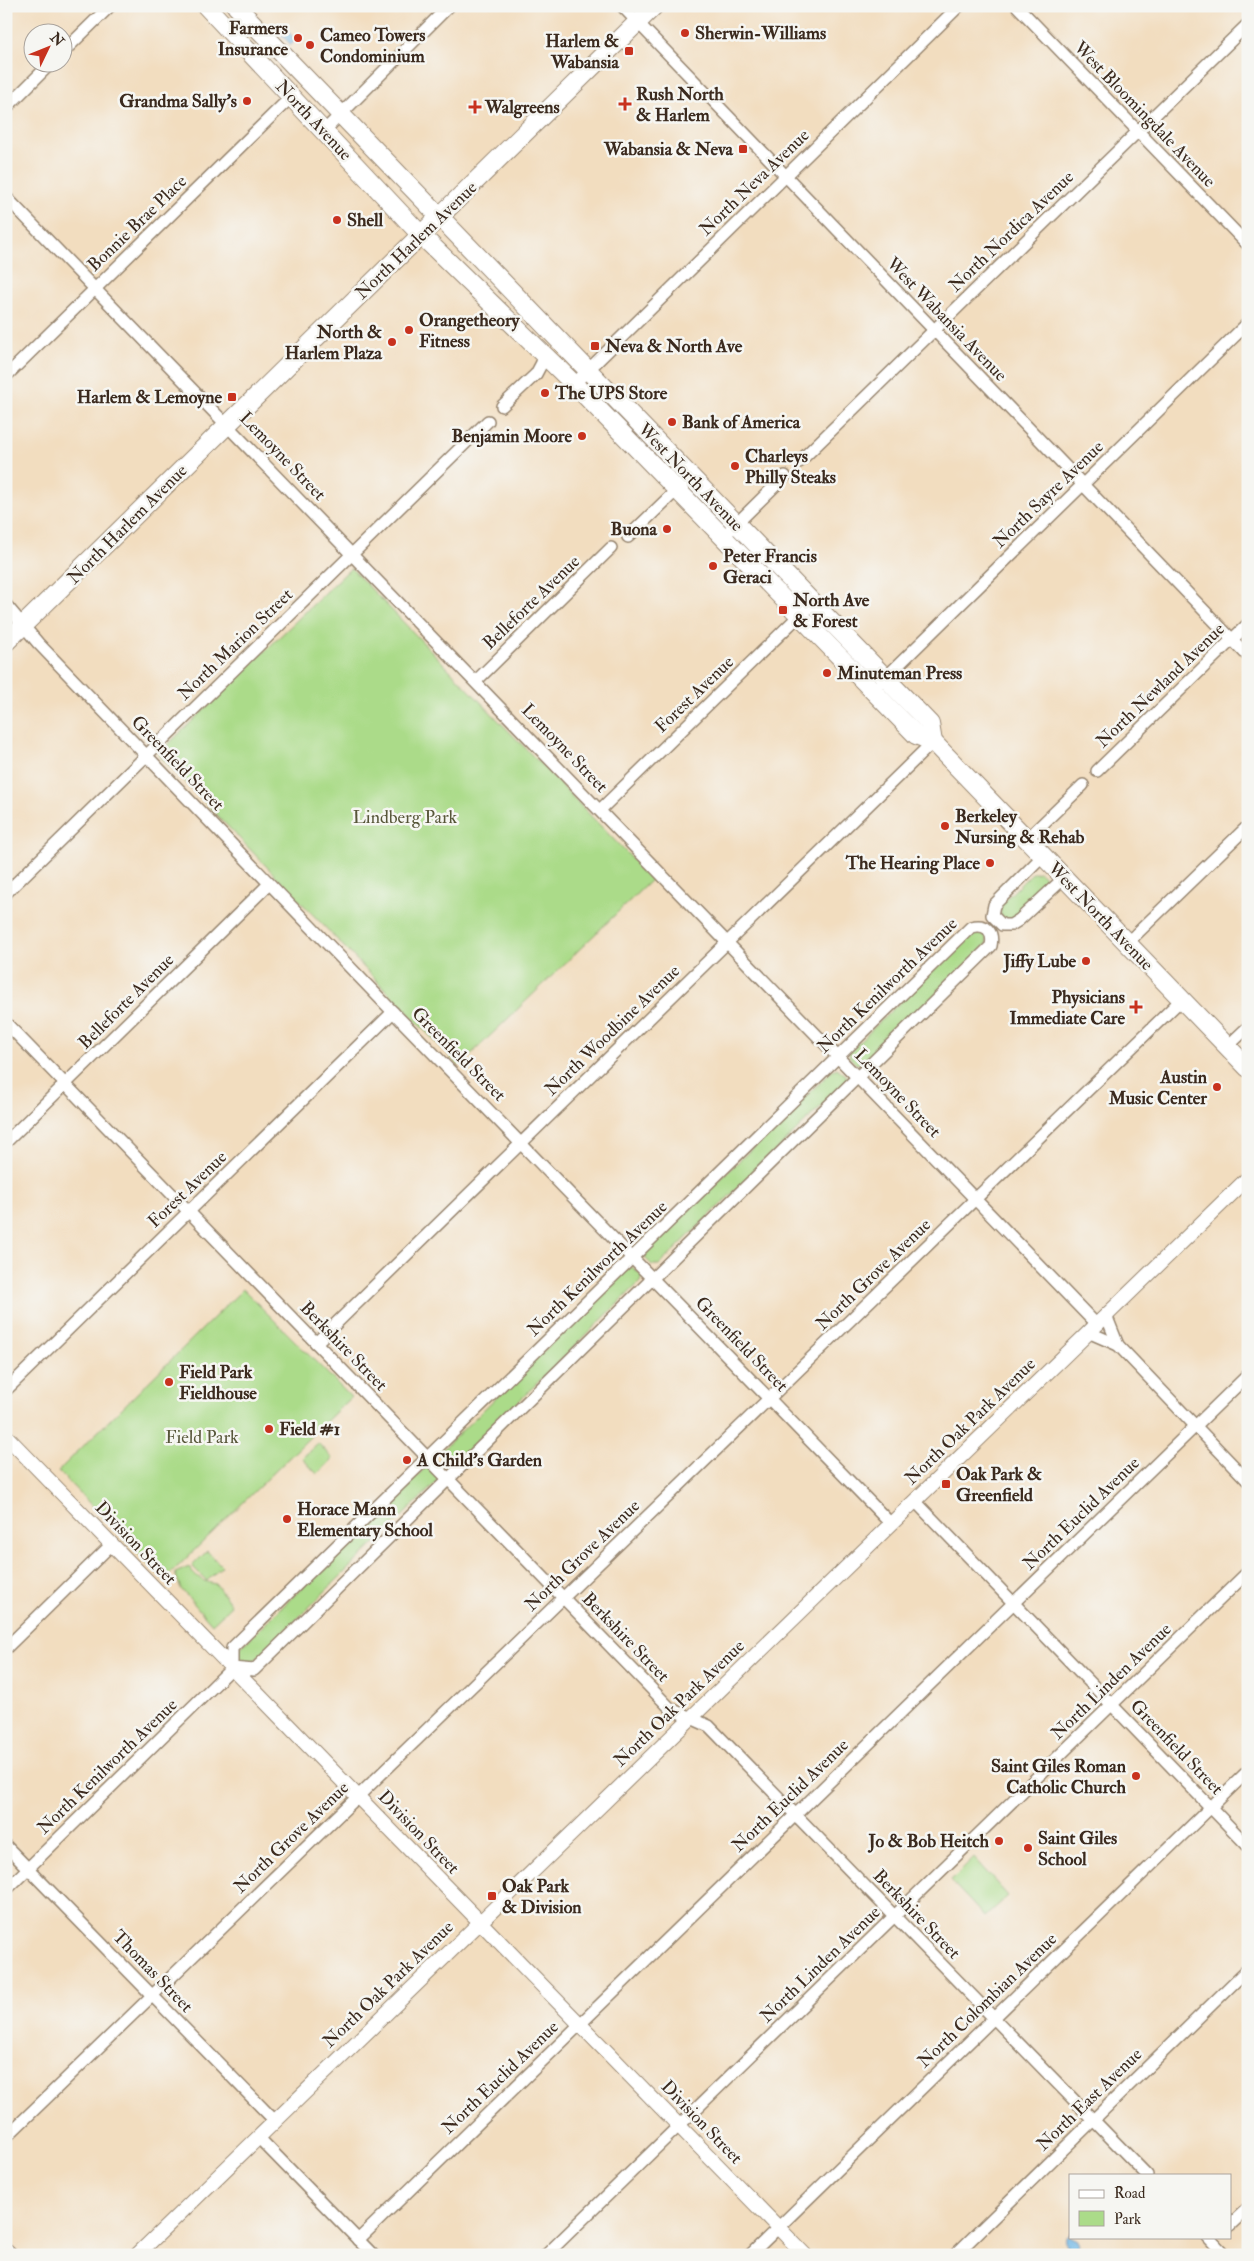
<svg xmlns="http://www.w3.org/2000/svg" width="1254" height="2261" viewBox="0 0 1254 2261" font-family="'IM FELL Double Pica',serif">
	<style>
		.green { fill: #abdb89; stroke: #738254 }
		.water { fill: #6eb6e5; stroke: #547082 }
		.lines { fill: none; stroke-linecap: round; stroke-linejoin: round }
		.minor-casing { stroke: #96846e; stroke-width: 14 }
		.tertiary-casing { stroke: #96846e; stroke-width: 16 }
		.primary-casing { stroke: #96846e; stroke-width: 20 }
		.minor { stroke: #fff; stroke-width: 11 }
		.tertiary { stroke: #fff; stroke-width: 14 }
		.primary { stroke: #fff; stroke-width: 18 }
		.poi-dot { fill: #c8321e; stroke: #f6f6f2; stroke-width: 2 }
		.labels { text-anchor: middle; stroke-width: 5; stroke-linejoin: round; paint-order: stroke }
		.poi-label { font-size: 18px; font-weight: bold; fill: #3b2a1e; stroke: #f6f6f2; text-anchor: start }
		.street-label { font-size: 18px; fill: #3b2a1e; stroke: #f6f6f2 }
		.park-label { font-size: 18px; fill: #575639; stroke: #f6f6f2 }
	</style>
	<rect width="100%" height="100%" fill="#f6f6f2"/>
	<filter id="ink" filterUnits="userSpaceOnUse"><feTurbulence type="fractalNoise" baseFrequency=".02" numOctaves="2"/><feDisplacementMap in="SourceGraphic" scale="10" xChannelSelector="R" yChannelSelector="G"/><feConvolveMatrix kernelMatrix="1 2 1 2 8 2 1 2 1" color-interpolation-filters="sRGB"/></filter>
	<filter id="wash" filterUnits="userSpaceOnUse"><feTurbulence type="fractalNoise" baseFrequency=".0096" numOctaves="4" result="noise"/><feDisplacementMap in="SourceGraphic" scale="20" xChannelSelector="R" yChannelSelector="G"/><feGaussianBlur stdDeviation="1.12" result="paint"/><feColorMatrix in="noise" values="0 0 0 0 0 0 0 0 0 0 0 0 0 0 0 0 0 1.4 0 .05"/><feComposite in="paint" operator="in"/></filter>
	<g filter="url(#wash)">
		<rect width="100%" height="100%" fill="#f2ddbf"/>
		<!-- green -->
		<g class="green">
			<path d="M351,568L652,879L459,1066L158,754Z"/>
			<path d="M1039,872C1046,876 1048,880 1047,888L1014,918L1009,920L1001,917L1000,905L1032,873Z"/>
			<path d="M974,930L985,931L987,944L865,1063L856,1064L850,1058L849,1052Z"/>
			<path d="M837,1068L847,1076V1081L659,1265H652L645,1258L646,1251L833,1070Z"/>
			<path d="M632,1267L642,1275L640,1282L452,1467L447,1466L441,1459V1451L628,1269Z"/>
			<path d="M243,1289L351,1397L164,1580L58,1471Z"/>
			<path d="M318,1443L333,1459L317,1474L302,1458Z"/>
			<path d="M426,1467L438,1476V1481L249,1666L243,1664L236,1657V1652Z"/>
			<path d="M207,1551L222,1566L207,1581L192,1566Z"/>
			<path d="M189,1567C197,1578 203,1582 216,1584C221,1593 227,1597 231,1606L212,1624L181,1589L175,1573Z"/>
			<path d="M974,1858L1008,1896L985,1917L951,1881Z"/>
		</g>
		<!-- water -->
		<g class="water">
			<path d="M283,26L296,40L291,45L278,31Z"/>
			<path d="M1070,2233V2237L1078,2241L1079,2248L1076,2251C1070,2249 1064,2243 1066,2237Z"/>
		</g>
	</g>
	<g filter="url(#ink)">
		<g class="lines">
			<!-- minor casing -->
			<g class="minor-casing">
				<g id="minor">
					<path d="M622,6L1248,656"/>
					<path d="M1017,6L1248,245"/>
					<path d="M62,53L110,6"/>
					<path d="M6,108L52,62"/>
					<path d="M324,131L449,6"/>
					<path d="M6,197L1096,1324"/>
					<path d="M6,376L292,96"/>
					<path d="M574,384L959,6"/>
					<path d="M502,406L536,374L545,357"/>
					<path d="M799,462L1248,24"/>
					<path d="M628,537L690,477"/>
					<path d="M723,537L785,476"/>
					<path d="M6,605L38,643L393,1012L891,1524"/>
					<path d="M476,681L611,548"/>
					<path d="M881,682L1248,323"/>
					<path d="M1097,771L1248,624"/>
					<path d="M600,810L812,603"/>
					<path d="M1027,839L1083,785"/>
					<path d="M1043,856L994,905L992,915L1002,925H1011L1019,920L1064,878"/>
					<path d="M6,893L488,421"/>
					<path d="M1127,943L1248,826"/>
					<path d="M6,1023L671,1709L709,1726L1147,2175"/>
					<path d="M1227,1047L1248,1027"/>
					<path d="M6,1142L269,884"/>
					<path d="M1106,1315L1118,1345L1248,1481"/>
					<path d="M1088,1332L1118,1345"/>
					<path d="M316,1343L933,742"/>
					<path d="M6,1390L393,1012"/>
					<path d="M915,1501L1248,1846"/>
					<path d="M6,1648L112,1544"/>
					<path d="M6,1846L275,2121"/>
					<path d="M6,1890L232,1668V1648L971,927C986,923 994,931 991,946L254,1670L232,1668"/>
					<path d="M6,2137L1182,999"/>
					<path d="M258,2137L373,2255"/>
					<path d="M1230,2225L1248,2208"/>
					<path d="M1208,2237L1225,2255"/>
					<path d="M358,2240L1248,1375"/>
					<path d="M546,2255L1248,1572"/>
					<path d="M750,2255L1248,1771"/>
					<path d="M955,2255L1248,1969"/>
				</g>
			</g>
			<!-- tertiary casing -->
			<g class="tertiary-casing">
				<g id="tertiary">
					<path d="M6,1436L805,2255"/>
					<path d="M6,2251L10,2255"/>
					<path d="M137,2255L1248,1178"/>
				</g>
			</g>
			<!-- primary casing -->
			<g class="primary-casing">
				<g id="primary">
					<path d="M206,6L421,235L574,384L916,735L933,742L1248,1068"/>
					<path d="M236,6L930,724L933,742"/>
					<path d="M6,642L654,6"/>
				</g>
			</g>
			<!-- minor -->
			<use href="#minor" class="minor"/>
			<!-- tertiary -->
			<use href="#tertiary" class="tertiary"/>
			<!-- primary -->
			<use href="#primary" class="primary"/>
		</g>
	</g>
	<!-- markers -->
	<g class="poi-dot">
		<circle cx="685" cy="33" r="5"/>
		<circle cx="298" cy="38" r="5"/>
		<circle cx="310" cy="45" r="5"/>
		<rect x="624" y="46" width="10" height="10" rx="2.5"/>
		<circle cx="247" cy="101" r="5"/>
		<path d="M622.5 96.5h5v5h5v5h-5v5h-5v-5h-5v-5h5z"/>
		<path d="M472.5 99.5h5v5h5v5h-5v5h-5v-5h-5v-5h5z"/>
		<rect x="738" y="144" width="10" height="10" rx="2.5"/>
		<circle cx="337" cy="220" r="5"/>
		<circle cx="409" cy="330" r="5"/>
		<circle cx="392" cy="342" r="5"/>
		<rect x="590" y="341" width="10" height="10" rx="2.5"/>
		<circle cx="545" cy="393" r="5"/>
		<rect x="227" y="392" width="10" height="10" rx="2.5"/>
		<circle cx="672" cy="422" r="5"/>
		<circle cx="582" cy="436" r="5"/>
		<circle cx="735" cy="466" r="5"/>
		<circle cx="667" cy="529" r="5"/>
		<circle cx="713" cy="566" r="5"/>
		<rect x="778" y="605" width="10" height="10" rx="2.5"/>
		<circle cx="827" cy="673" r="5"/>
		<circle cx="945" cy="826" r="5"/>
		<circle cx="990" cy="863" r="5"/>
		<circle cx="1086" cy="961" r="5"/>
		<path d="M1133.5 999.5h5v5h5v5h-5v5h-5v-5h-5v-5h5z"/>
		<circle cx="1217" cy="1087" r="5"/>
		<circle cx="169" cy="1382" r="5"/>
		<circle cx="269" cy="1429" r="5"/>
		<circle cx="407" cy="1460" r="5"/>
		<rect x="941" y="1479" width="10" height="10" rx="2.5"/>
		<circle cx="287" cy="1519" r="5"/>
		<circle cx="1136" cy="1776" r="5"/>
		<circle cx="999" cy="1841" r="5"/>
		<circle cx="1028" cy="1848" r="5"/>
		<rect x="487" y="1891" width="10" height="10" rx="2.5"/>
	</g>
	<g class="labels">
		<!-- poi labels -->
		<g class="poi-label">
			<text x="288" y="34" text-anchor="end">Farmers<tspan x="288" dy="21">Insurance</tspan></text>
			<text x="695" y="39">Sherwin-Williams</text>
			<text x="320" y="41">Cameo Towers<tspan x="320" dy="21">Condominium</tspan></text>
			<text x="619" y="47" text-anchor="end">Harlem &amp;<tspan x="619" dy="21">Wabansia</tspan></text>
			<text x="636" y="100">Rush North<tspan x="636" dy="21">&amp; Harlem</tspan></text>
			<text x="237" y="107" text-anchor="end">Grandma Sally's</text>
			<text x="485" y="113">Walgreens</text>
			<text x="733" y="155" text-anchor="end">Wabansia &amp; Neva</text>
			<text x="347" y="226">Shell</text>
			<text x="419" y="326">Orangetheory<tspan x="419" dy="21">Fitness</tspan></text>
			<text x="382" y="338" text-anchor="end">North &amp;<tspan x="382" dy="21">Harlem Plaza</tspan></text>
			<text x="605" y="352">Neva &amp; North Ave</text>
			<text x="555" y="399">The UPS Store</text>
			<text x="222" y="403" text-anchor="end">Harlem &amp; Lemoyne</text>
			<text x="682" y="428">Bank of America</text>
			<text x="572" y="442" text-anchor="end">Benjamin Moore</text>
			<text x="745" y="462">Charleys<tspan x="745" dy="21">Philly Steaks</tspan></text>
			<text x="657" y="535" text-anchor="end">Buona</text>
			<text x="723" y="562">Peter Francis<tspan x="723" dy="21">Geraci</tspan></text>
			<text x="793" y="606">North Ave<tspan x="793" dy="21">&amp; Forest</tspan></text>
			<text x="837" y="679">Minuteman Press</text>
			<text x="955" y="822">Berkeley<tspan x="955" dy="21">Nursing &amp; Rehab</tspan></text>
			<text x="980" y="869" text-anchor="end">The Hearing Place</text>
			<text x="1076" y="967" text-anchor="end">Jiffy Lube</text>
			<text x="1125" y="1003" text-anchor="end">Physicians<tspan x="1125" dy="21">Immediate Care</tspan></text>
			<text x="1207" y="1083" text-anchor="end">Austin<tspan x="1207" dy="21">Music Center</tspan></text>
			<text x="179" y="1378">Field Park<tspan x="179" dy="21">Fieldhouse</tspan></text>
			<text x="279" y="1435">Field #1</text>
			<text x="417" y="1466">A Child's Garden</text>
			<text x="956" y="1480">Oak Park &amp;<tspan x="956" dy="21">Greenfield</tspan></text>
			<text x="297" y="1515">Horace Mann<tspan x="297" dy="21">Elementary School</tspan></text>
			<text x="1126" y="1772" text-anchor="end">Saint Giles Roman<tspan x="1126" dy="21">Catholic Church</tspan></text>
			<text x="1038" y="1844">Saint Giles<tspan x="1038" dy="21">School</tspan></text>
			<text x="989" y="1847" text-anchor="end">Jo &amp; Bob Heitch</text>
			<text x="502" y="1892">Oak Park<tspan x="502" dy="21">&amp; Division</tspan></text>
		</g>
		<!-- street labels -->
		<g class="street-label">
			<text transform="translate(1145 114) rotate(46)" y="6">West Bloomingdale Avenue</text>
			<text transform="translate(314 120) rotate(47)" y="6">North Avenue</text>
			<text transform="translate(754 182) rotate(-44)" y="6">North Neva Avenue</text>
			<text transform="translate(137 223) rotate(-44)" y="6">Bonnie Brae Place</text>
			<text transform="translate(1011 231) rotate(-44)" y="6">North Nordica Avenue</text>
			<text transform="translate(416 240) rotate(-44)" y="6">North Harlem Avenue</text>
			<text transform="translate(947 319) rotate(46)" y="6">West Wabansia Avenue</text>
			<text transform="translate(283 456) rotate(46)" y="6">Lemoyne Street</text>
			<text transform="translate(691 477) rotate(46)" y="6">West North Avenue</text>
			<text transform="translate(1048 494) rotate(-44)" y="6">North Sayre Avenue</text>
			<text transform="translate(127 524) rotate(-45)" y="6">North Harlem Avenue</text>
			<text transform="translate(531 602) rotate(-44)" y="6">Belleforte Avenue</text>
			<text transform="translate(235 644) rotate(-44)" y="6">North Marion Street</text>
			<text transform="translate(1160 685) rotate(-44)" y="6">North Newland Avenue</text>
			<text transform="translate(694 694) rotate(-44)" y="6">Forest Avenue</text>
			<text transform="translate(565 748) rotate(46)" y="6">Lemoyne Street</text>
			<text transform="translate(178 763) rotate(46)" y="6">Greenfield Street</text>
			<text transform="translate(1101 916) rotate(46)" y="6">West North Avenue</text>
			<text transform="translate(887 985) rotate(-44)" y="6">North Kenilworth Avenue</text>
			<text transform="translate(126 1001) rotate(-45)" y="6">Belleforte Avenue</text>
			<text transform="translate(612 1030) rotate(-44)" y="6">North Woodbine Avenue</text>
			<text transform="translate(459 1054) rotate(45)" y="6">Greenfield Street</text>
			<text transform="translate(898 1093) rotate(46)" y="6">Lemoyne Street</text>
			<text transform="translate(187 1189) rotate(-44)" y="6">Forest Avenue</text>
			<text transform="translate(597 1268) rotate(-44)" y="6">North Kenilworth Avenue</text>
			<text transform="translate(873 1274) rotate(-44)" y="6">North Grove Avenue</text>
			<text transform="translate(742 1344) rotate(46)" y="6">Greenfield Street</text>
			<text transform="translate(344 1346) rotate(46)" y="6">Berkshire Street</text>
			<text transform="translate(970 1421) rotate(-44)" y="6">North Oak Park Avenue</text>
			<text transform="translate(1081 1513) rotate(-44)" y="6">North Euclid Avenue</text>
			<text transform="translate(136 1543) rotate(46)" y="6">Division Street</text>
			<text transform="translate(582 1555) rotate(-44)" y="6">North Grove Avenue</text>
			<text transform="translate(626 1637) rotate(46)" y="6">Berkshire Street</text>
			<text transform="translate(1111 1681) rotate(-44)" y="6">North Linden Avenue</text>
			<text transform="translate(679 1703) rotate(-44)" y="6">North Oak Park Avenue</text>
			<text transform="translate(1177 1747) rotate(46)" y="6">Greenfield Street</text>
			<text transform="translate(107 1766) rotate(-44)" y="6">North Kenilworth Avenue</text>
			<text transform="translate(790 1795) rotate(-44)" y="6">North Euclid Avenue</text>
			<text transform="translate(419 1832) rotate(46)" y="6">Division Street</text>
			<text transform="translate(291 1837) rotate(-44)" y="6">North Grove Avenue</text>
			<text transform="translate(917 1914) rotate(46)" y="6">Berkshire Street</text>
			<text transform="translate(820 1964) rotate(-44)" y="6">North Linden Avenue</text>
			<text transform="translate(153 1971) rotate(46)" y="6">Thomas Street</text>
			<text transform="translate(388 1984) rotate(-44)" y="6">North Oak Park Avenue</text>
			<text transform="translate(987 2000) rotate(-44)" y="6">North Colombian Avenue</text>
			<text transform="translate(500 2077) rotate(-44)" y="6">North Euclid Avenue</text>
			<text transform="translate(1089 2099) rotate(-44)" y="6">North East Avenue</text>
			<text transform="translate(702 2122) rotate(46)" y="6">Division Street</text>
		</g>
		<!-- park labels -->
		<g class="park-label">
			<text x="405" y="823">Lindberg Park</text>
			<text x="202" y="1443">Field Park</text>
		</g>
	</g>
	<!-- margin -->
	<rect width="1254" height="2261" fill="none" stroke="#f6f6f2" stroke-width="25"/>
	<!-- legend -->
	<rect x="1069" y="2174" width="162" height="65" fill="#f6f6f2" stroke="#aba49d"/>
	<rect x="1079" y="2190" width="25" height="8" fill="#ffffff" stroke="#aba49d"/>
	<text x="1114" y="2198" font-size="15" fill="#3b2a1e">Road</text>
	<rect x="1079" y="2211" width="25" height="15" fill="#abdb89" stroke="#aba49d"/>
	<text x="1114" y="2224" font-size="15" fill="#3b2a1e">Park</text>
	<!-- north arrow -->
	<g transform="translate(48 48) rotate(47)"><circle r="24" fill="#f6f6f2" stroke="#aba49d"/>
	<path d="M0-4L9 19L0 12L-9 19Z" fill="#c8321e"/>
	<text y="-8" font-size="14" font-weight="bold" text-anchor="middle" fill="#3b2a1e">N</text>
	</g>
</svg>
